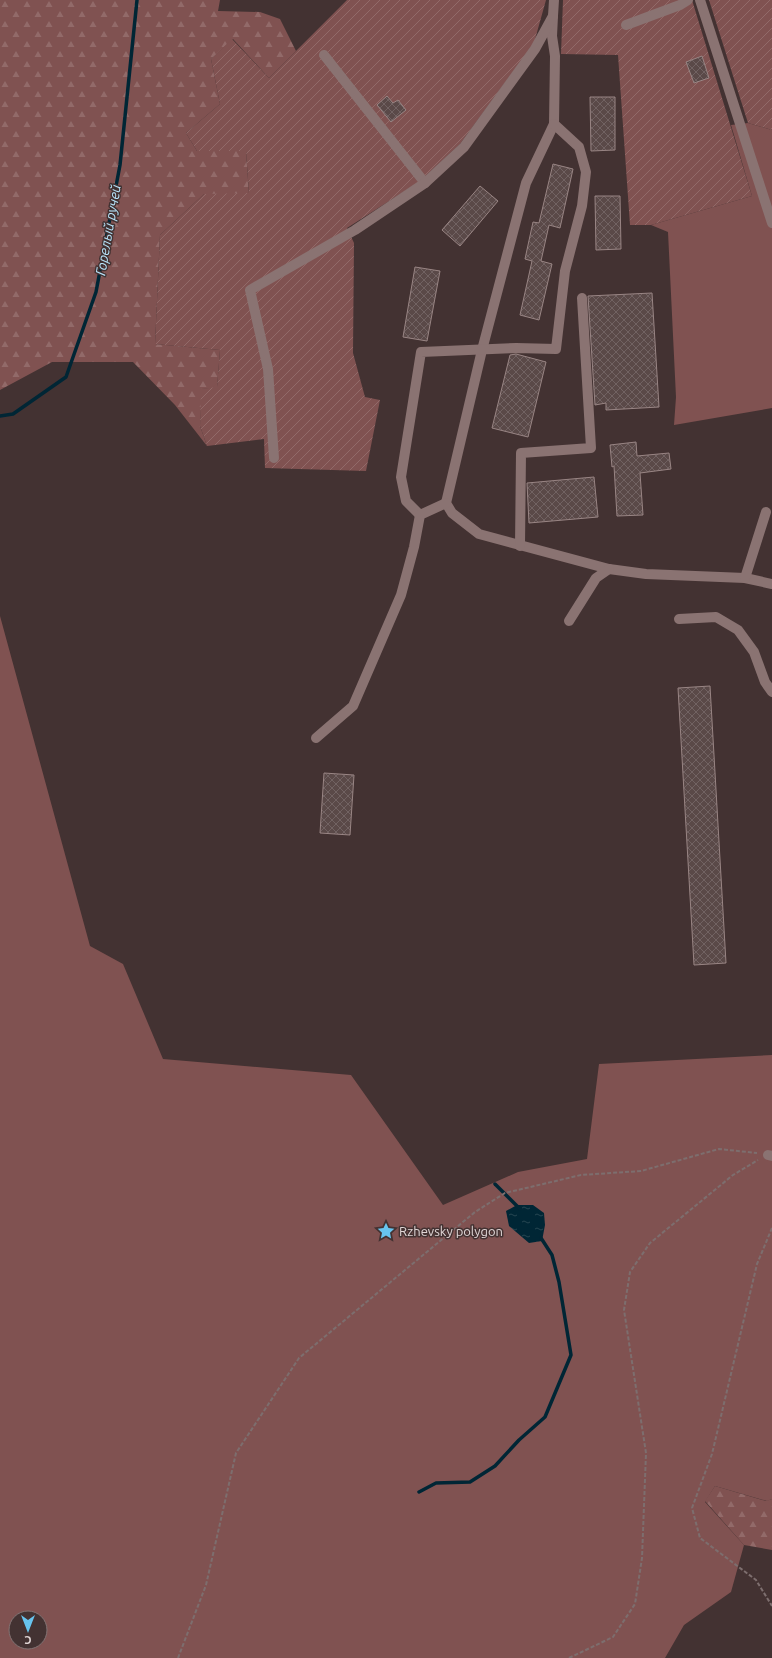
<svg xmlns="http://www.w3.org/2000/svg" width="772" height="1658" viewBox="0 0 772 1658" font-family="Ubuntu,sans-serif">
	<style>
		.grass { fill: #805251; fill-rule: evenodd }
		.forest { fill: url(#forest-firs) }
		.garden { fill: url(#garden-furrows) }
		.water { fill: url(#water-ripples) }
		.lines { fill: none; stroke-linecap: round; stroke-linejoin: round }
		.stream { stroke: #002635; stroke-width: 3.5 }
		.building { fill: url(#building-cross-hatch); stroke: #998584 }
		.path { stroke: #7d6e6e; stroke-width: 2; stroke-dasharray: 4 2; stroke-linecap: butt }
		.minor { stroke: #8a7372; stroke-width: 10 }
		.labels { text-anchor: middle; stroke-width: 3; stroke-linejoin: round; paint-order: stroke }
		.poi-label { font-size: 13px; fill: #e0d5d5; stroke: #433232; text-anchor: start }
		.water-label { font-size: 14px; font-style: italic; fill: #b7e4fb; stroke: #433232 }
	</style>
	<defs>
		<pattern id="forest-firs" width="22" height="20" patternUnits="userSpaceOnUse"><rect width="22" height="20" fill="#805251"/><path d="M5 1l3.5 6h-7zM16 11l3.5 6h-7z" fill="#926a69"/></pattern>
		<pattern id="garden-furrows" width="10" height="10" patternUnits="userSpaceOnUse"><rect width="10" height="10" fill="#805251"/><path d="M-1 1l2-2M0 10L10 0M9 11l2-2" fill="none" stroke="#926a69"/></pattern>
		<pattern id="water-ripples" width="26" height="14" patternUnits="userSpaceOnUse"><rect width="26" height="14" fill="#002635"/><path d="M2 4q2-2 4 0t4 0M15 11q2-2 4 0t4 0" fill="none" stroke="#254551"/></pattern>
		<pattern id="building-cross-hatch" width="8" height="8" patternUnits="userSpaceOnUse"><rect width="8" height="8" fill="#5a4948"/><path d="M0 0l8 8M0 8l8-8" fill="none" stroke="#716262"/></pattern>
	</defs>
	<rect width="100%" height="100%" fill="#433232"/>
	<!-- grass -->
	<g class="grass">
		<path d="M748,123L772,130V408L674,425L676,397L668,232L651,225L752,196L731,125Z"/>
		<path d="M0,616L90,946L123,964L163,1059L351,1075L443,1205L518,1172L587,1159L599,1064L772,1055V1499L767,1501L715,1486L705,1502L744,1545L731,1592L684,1625L665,1658H0ZM16,1618H40V1642H16Z"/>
	</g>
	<!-- forest -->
	<g class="forest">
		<path d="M0,0H220L218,11L260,12L280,19L296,51L269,78L233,39L211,59L220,104L186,133L197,151H246L249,194H204L160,235L155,344L220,350L217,388L202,389L200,426L207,446L175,405L133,362H52L0,390Z"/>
		<path d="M715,1486L766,1501L772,1499V1550L744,1545L705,1501Z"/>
	</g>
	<!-- garden -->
	<g class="garden">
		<path d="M347,0H546L534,43L460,144L419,182L347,228L354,243L353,353L365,397L380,400L366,471L265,468L264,439L207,446L200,426L201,389L217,387L220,350L155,344L160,235L204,194L249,193L246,151H197L186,133L220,104L211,59L232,39L269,78Z"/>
		<path d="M563,0H692L752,196L651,225H630L618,55L561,54Z"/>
		<path d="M709,0H772V130L748,123Z"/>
	</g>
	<!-- water -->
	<path class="water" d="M517,1205H533L544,1213L545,1225L542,1241L529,1243L509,1226L506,1211Z"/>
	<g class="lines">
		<!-- stream -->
		<g class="stream">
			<path d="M0,416L13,414L66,377L96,292L120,165L137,0"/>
			<path d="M495,1184L520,1209"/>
			<path d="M419,1492L436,1483L470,1482L495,1466L519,1440L545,1417L571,1355L559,1282L552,1255L541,1238"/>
		</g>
	</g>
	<!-- building -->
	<g class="building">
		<path d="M702,56L709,78L694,83L686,62Z"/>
		<path d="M387,96L393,103L398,100L406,110L391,122L377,105Z"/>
		<path d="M590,97H615V150L591,151Z"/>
		<path d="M553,164L573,169L560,228L549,225L541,261L552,264L539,320L520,315L532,261L525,259L533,222L539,223Z"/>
		<path d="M480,186L498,201L460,246L442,230Z"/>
		<path d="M595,196H620L621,249L596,250Z"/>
		<path d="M415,267L440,271L427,341L403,337Z"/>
		<path d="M652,293L659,407L606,410V403L595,405L588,296Z"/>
		<path d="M516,354L546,362L528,437L492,428L510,355Z"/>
		<path d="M636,442L637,456L669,453L671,469L640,473L643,515L617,516L614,466L612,467L610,445Z"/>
		<path d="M594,477L598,517L529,523L527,483Z"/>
		<path d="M710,686L726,963L694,965L678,688Z"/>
		<path d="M324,773L354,775L350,835L320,833Z"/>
	</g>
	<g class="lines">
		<!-- path -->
		<g class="path">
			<path d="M772,1228L757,1264L712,1454L692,1508L700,1538L756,1580L772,1606"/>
			<path d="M178,1658L206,1585L236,1453L299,1358L475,1212L505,1193L581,1175L641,1171L719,1149L757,1153"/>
			<path d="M569,1658L613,1637L635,1604L642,1558L646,1453L624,1310L630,1272L650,1243L733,1175L758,1160"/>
		</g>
		<!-- minor -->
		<g class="minor">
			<path d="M700,0L772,223"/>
			<path d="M553,16L552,36L555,56L554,124L526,183L482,350L446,503L452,513L479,534L609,569L646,574L745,578L772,584"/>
			<path d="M626,25L680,5L688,0"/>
			<path d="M324,55L425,183"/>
			<path d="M274,458L268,369L250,290L355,230L425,183L464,147L535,49L553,16L554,0"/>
			<path d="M420,515L406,501L401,477L421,352L516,348L556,349L565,271L582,206L586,172L579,147L554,124"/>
			<path d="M520,546L521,453L591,448L582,298"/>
			<path d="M745,578L766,512"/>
			<path d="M679,619L716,617L738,630L754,652L765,682L772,692"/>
			<path d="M569,621L596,578L609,569"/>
			<path d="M316,738L353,706L401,595L414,547L420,515L446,503"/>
			<path d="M768,1155L772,1156"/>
		</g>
	</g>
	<!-- icons -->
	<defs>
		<g id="sight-bare" transform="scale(1.38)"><path d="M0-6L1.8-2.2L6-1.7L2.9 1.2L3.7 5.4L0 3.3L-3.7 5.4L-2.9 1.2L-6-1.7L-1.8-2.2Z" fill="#67c4ef" stroke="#433232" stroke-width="2.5" paint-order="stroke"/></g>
	</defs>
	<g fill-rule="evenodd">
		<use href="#sight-bare" x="386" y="1231"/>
	</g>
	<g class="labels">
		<!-- poi labels -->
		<g class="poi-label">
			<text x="399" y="1236">Rzhevsky polygon</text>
		</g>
		<!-- water labels -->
		<g class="water-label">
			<text transform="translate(108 230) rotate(-80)" y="5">Горелый ручей</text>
		</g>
	</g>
	<!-- north arrow -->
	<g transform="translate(28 1630) rotate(180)"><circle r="19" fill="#433232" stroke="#827373"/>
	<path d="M0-3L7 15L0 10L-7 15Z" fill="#67c4ef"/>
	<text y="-6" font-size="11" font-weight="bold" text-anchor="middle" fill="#e0d5d5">С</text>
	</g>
</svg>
